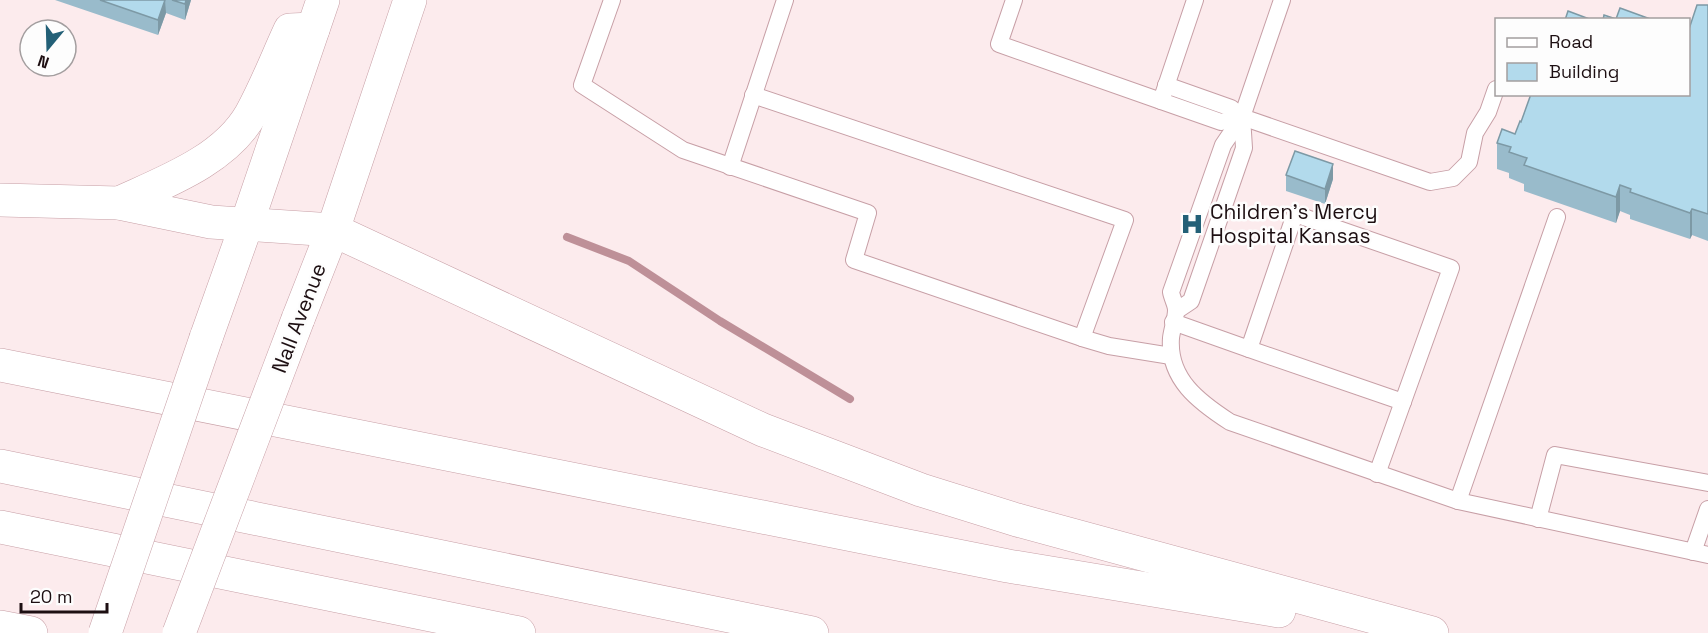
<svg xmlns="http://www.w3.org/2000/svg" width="1708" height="633" viewBox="0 0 1708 633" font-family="'Space Grotesk',sans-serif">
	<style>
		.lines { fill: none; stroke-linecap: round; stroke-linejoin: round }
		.stream { stroke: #be9098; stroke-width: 8 }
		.lane-casing { stroke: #c79fa6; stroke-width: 18 }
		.secondary-casing { stroke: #c79fa6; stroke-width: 34 }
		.highway-casing { stroke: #c79fa6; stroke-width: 34 }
		.lane { stroke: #fff; stroke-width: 16 }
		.secondary { stroke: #fff; stroke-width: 33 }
		.highway { stroke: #fff; stroke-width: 33 }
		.secondary-bridge-casing { stroke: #c79fa6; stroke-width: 34; stroke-linecap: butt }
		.secondary-bridge { stroke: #fff; stroke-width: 33 }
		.wall { fill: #99bbcb }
		.shaded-wall { fill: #7d99a5 }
		.building { fill: #b2daec; stroke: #7d99a5; stroke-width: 1.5 }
		.labels { text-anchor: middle; stroke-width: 5; stroke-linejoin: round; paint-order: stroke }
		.poi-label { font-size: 21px; fill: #1d0f12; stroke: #fdfdfd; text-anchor: start }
		.street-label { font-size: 21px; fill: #1d0f12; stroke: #fdfdfd }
	</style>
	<rect width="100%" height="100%" fill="#fcebed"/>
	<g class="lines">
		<!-- stream -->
		<path class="stream" d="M567,237L629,261L720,321L850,399"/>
		<!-- lane casing -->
		<g class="lane-casing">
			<g id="lane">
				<path d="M612,0L582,85L683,150L868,213L854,260L1082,338L1109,346L1171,356"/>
				<path d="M1014,0L999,44L1161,101L1195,0"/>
				<path d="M1282,0L1242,117L1223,145L1171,292C1172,298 1176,305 1176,310C1176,319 1172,329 1171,338C1168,379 1199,402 1230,422L1458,501L1708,555"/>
				<path d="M1166,85L1231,108L1242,117L1430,182L1453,178L1469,162L1475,133L1488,112L1496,89"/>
				<path d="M753,95L1125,220L1082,338"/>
				<path d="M1161,101L1221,122L1242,117"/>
				<path d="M730,167L785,0"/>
				<path d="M1176,311L1191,301L1244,148L1242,117"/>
				<path d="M1173,322L1249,349L1295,214L1451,268L1377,474"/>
				<path d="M1249,349L1403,402"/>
				<path d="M1458,501L1557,217"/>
				<path d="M1538,519L1555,455L1708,483"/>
				<path d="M1693,552L1708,509"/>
			</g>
		</g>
		<!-- secondary casing -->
		<g class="secondary-casing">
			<g id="secondary">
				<path d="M298,319L333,230L410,0"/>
				<path d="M206,338L247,223L323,0"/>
			</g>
		</g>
		<!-- highway casing -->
		<g class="highway-casing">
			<g id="highway">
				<path d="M0,200L119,203L211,222L333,230L763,430L921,490L1017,520L1432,633"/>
				<path d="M119,203C165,182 225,160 251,114C266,87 277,58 290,30L313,29"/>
				<path d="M0,365L1008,566L1279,611"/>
				<path d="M0,466L812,633"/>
				<path d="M0,527L519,633"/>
				<path d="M0,627L31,633"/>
			</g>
		</g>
		<!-- lane -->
		<use href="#lane" class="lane"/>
		<!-- secondary -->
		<use href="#secondary" class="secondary"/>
		<!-- highway -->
		<use href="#highway" class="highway"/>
		<!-- secondary-bridge casing -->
		<g class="secondary-bridge-casing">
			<g id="secondary-bridge">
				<path d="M105,633L206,338"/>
				<path d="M179,633L298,319"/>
			</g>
		</g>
		<!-- secondary-bridge -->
		<use href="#secondary-bridge" class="secondary-bridge"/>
	</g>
	<!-- wall -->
	<g class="wall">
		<path d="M55,0H191L185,20L166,13L158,35Z"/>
		<path d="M1708,5V241L1692,235L1690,239L1630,219V215L1620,211L1616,223L1524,191V184L1509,178V173L1497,169V143L1515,134L1689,94Z"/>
		<path d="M1286,175L1333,179L1325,204L1286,191Z"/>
	</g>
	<!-- shaded-wall -->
	<g class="shaded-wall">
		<path d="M165,0L166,13L158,35V20Z"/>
		<path d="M186,0H191L185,20V4Z"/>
		<path d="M1333,164V179L1325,204V189Z"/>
		<path d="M1620,185V211L1616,223V197Z"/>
		<path d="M1692,209V235L1690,239V213Z"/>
	</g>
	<!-- building -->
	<g class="building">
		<path d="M100,0H165L158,20Z"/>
		<path d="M172,0H186L185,4Z"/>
		<path d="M1697,5H1708V214L1692,209L1690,213L1630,192L1631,189L1620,185L1616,197L1524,165L1527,158L1509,152L1511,147L1497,143L1502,129L1515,134L1520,121L1521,122L1531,94H1689V29Z"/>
		<path d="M1620,8L1653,20H1603L1604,15L1616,19Z"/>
		<path d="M1568,11L1592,20H1565Z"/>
		<path d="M1295,151L1333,164L1325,189L1286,175Z"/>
	</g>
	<!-- icons -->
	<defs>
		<g id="hospital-bare" transform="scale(1.8)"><path d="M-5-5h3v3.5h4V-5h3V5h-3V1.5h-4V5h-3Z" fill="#236077" stroke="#fdfdfd" stroke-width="2.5" paint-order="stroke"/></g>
	</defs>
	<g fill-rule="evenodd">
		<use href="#hospital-bare" x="1192" y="224"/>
	</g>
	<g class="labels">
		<!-- poi labels -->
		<g class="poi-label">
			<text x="1210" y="219">Children's Mercy<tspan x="1210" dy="24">Hospital Kansas</tspan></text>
		</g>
		<!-- street labels -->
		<g class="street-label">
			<text transform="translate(299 318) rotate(-69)" y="7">Nall Avenue</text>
		</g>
	</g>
	<!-- legend -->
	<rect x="1495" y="18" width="195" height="78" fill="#fdfdfd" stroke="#a39e9f" stroke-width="1.5"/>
	<rect x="1507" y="38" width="30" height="9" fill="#ffffff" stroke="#a39e9f" stroke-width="1.5"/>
	<text x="1549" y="48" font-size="18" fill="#1d0f12">Road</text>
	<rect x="1507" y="63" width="30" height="18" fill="#b2daec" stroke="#a39e9f" stroke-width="1.5"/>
	<text x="1549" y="78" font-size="18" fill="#1d0f12">Building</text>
	<!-- north arrow -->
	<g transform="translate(48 48) rotate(199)"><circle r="28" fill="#fdfdfd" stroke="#a39e9f" stroke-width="1.5"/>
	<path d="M0-4.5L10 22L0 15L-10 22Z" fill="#236077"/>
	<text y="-9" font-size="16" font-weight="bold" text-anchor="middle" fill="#1d0f12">N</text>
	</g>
	<!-- scale -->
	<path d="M21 603v9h86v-9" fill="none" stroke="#1d0f12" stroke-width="3"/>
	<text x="30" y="603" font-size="18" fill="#1d0f12" stroke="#fdfdfd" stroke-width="4.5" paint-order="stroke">20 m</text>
</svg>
